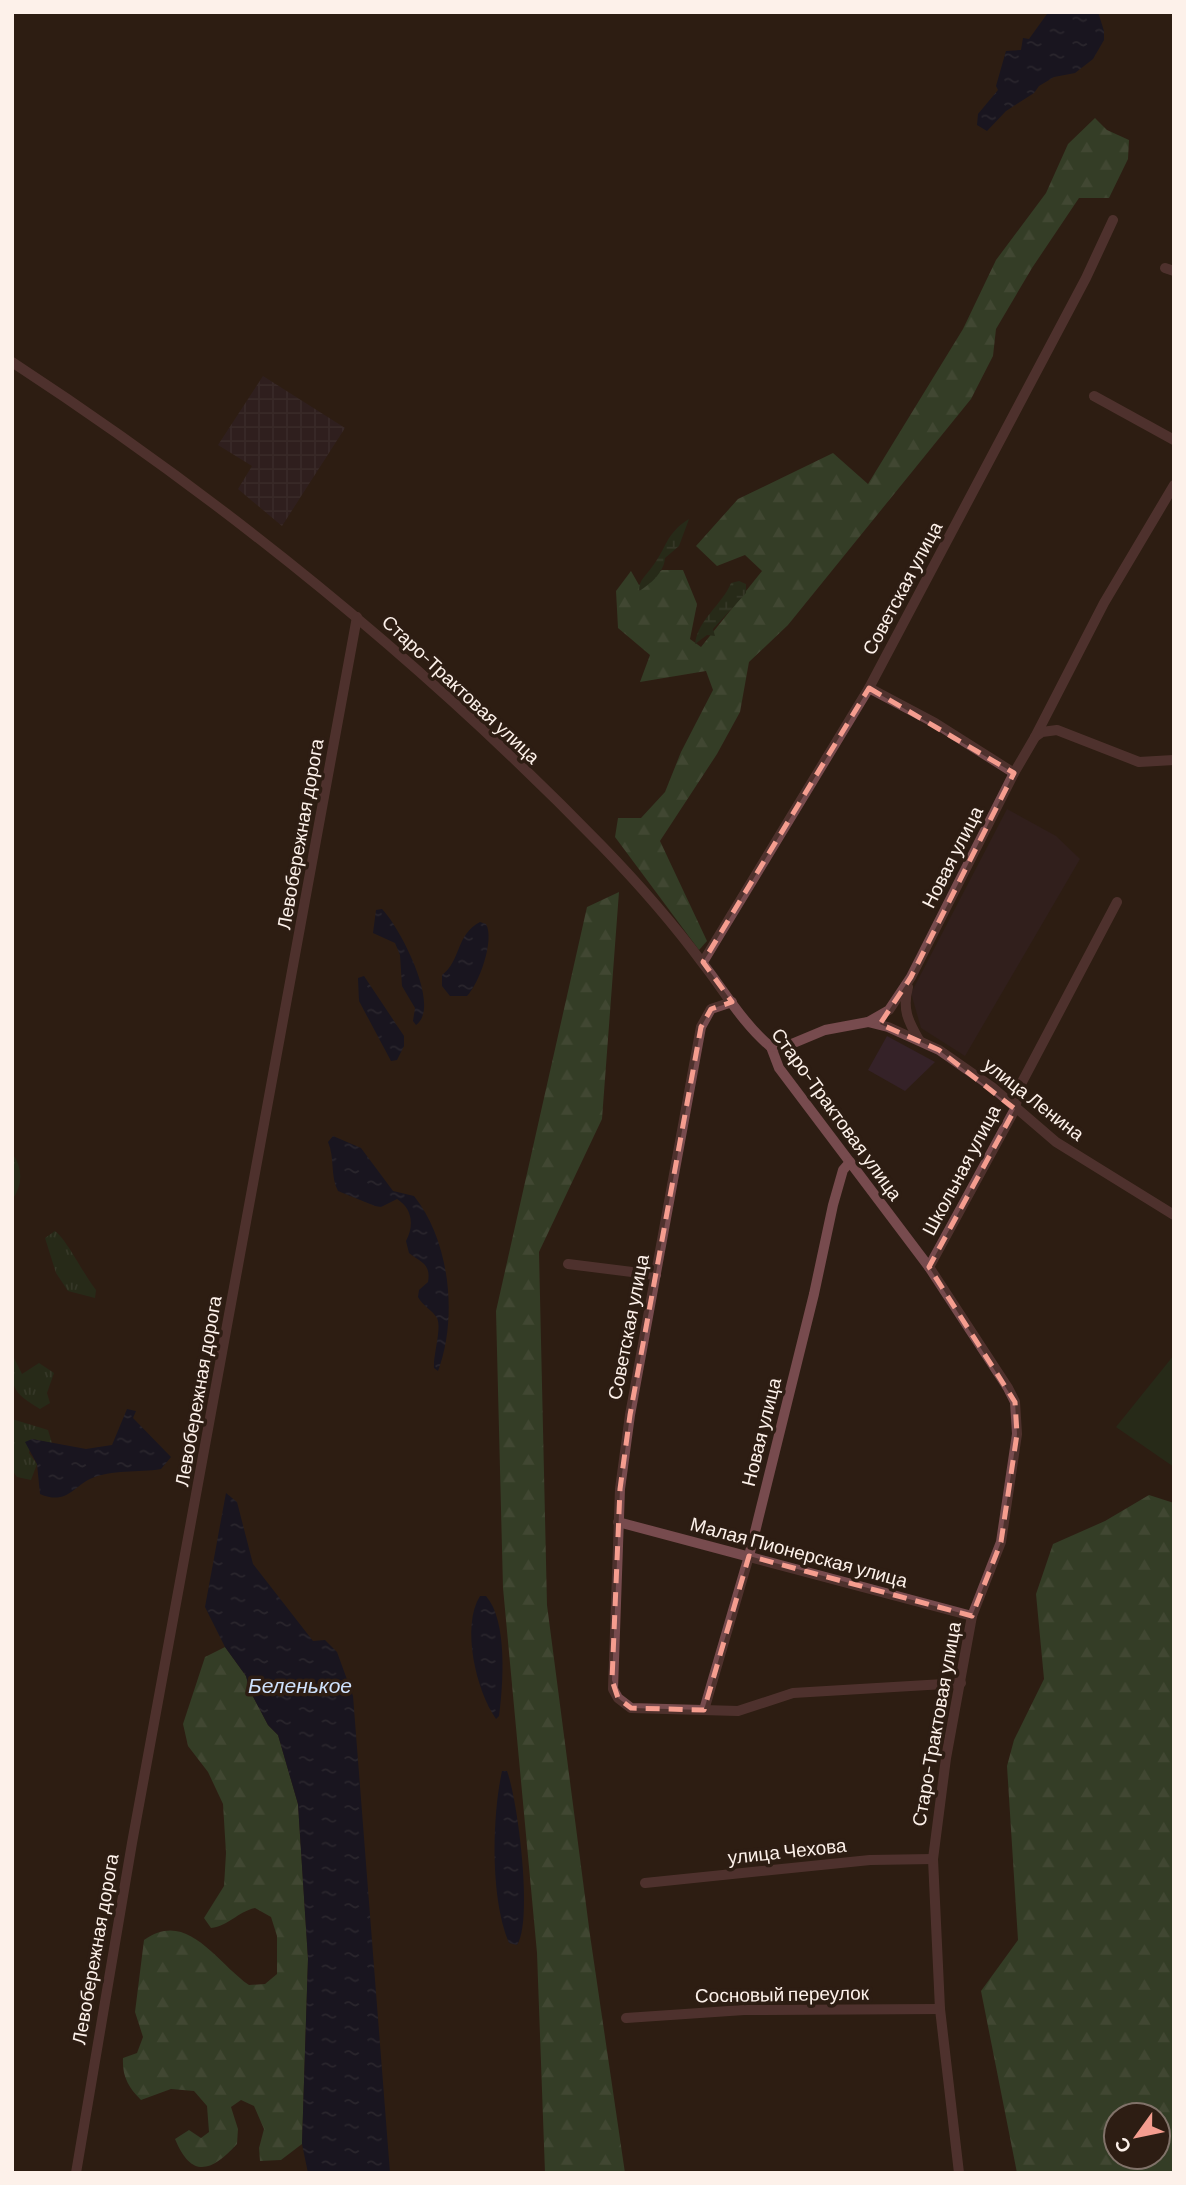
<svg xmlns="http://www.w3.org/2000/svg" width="1186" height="2185" viewBox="0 0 1186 2185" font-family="Barlow,sans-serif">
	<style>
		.commercial { fill: #352228 }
		.industrial { fill: url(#industrial-grid) }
		.grass { fill: url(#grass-tufts) }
		.forest { fill: url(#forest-firs); fill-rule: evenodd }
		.wetland { fill: url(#wetland-marsh) }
		.pitch { fill: #1f3b21 }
		.water { fill: url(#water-ripples) }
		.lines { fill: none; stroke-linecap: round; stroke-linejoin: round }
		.minor { stroke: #774b4e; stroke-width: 10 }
		.marked { fill: none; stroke: #f59d8f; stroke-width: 5; stroke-dasharray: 14 9; stroke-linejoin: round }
		.labels { text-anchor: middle; stroke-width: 7; stroke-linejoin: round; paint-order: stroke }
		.street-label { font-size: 19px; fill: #fdf1ea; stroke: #2d1d13 }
		.water-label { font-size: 21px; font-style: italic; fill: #cfe2fd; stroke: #2d1d13 }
	</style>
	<defs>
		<pattern id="industrial-grid" width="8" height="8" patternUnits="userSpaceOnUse" patternTransform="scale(1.75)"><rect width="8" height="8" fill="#32232e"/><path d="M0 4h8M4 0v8" fill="none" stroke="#463942"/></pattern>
		<pattern id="grass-tufts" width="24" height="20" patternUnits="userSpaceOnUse" patternTransform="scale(1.75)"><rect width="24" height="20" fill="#1f3b21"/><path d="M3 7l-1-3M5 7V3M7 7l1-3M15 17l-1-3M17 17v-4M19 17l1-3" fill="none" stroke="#405841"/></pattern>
		<pattern id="forest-firs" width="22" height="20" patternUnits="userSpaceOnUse" patternTransform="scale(1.75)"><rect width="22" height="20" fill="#3c643e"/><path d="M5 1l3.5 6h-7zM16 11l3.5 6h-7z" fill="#597b5a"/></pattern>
		<pattern id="wetland-marsh" width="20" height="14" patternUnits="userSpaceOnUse" patternTransform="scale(1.75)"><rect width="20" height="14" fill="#1f3b21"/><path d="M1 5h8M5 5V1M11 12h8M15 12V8" fill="none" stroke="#405841"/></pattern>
		<pattern id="water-ripples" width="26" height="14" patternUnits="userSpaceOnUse" patternTransform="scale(1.75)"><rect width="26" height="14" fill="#000c2f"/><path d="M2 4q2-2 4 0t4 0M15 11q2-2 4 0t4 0" fill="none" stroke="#26304d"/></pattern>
	</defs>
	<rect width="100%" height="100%" fill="#2d1d13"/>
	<!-- commercial -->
	<g class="commercial">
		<path d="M1007,809L1056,836L1080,859L965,1056L921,1028L911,993Z"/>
		<path d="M887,1036L935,1062L905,1091L868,1070Z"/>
	</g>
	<!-- industrial -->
	<path class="industrial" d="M263,376L345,428L282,526L238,489L252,466L218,445Z"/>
	<!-- grass -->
	<g class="grass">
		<path d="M12,1153C23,1168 23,1185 12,1200Z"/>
		<path d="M55,1231C67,1240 84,1275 96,1290L95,1298L68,1291L56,1273L45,1238Z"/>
		<path d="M12,1354L22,1374L39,1363L54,1373L47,1393L50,1403L40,1409C10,1391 12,1387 12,1354Z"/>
		<path d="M12,1419L48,1430L52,1443L32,1439L29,1453L37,1464L31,1480L17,1477L12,1470Z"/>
	</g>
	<!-- forest -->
	<g class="forest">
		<path d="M1095,118L1107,130L1129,140L1128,159L1109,198H1079L1032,268L996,329L993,356L971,399L788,625L749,662L740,712L717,754L660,841L707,941L699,950L615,837L618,818H641L665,792L681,752L713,690L706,671L640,682L650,655L618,628L616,591L631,571L639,585L662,570H683L697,604L690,639L701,647L762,571L745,555L717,566L696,546L738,499L833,453L868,484L963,329L996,260L1046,193L1068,144Z"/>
		<path d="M619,892L602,1119L539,1252L547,1605L590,1935L625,2173H545L537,1953L503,1588L496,1311L587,907Z"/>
		<path d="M1149,1495L1174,1503V2173H1017L981,1991L1018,1940L1007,1766L1014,1740L1044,1679L1036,1594L1053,1544L1105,1521ZM1116,2115H1158V2157H1116Z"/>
		<path d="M225,1647L246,1676L250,1691L268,1725L278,1735L298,1804L308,1959L302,2144L281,2160L260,2161L259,2148L264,2129L254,2106L241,2100L231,2107L238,2129L237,2144C212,2171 192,2180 175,2139L189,2130L201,2138L209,2132L207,2106L194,2091L171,2089L141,2100C128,2087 122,2076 123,2058L137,2053L143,2037L135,2012L144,1940C187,1909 215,1961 249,1985L265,1984L277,1974V1936L271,1917L255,1908C237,1912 229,1926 211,1928L204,1918L224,1886L226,1853L223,1804L208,1772L188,1746L183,1724L205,1657Z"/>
	</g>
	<!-- wetland -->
	<g class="wetland">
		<path d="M689,519L679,546L665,558C664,572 651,584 639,591C639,579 646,576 652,567C667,548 665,534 689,519Z"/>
		<path d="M739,581L746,584V593L713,629L715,636L707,635L695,644C698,619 722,605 731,583Z"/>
	</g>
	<!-- pitch -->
	<path class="pitch" d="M1174,1355V1467L1116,1427Z"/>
	<!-- water -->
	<g class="water">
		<path d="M1098,12L1104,31V40L1093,59L1075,73L1054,77L1039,86L1034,93L1006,111L987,131L977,125L978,114L998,90L996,86L1006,51L1021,50L1023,38L1029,39L1047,14Z"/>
		<path d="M382,909C399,926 442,1007 416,1025L413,1021L415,1008L402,986L400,955L395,943L373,933L376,910Z"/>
		<path d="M480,922L486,924C495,940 479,984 467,996H450L442,986V975C461,961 456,934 480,922Z"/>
		<path d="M364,976L404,1036V1046L397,1060L391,1061L359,1001L358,978Z"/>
		<path d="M333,1136L361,1148L393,1191L414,1196C450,1241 458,1318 438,1371L434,1368C433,1355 442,1328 437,1318C432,1310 423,1306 418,1297L419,1290L428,1282C431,1264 422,1263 409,1253L406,1241C414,1226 413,1209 397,1199L381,1207L375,1206L338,1191C330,1176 335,1158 328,1142Z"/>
		<path d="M127,1409L136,1411L133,1418L171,1457L161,1469C138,1473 112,1469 90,1479C72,1488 66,1505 40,1494L37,1464L25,1442L32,1439L86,1449L112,1445Z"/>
		<path d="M226,1493L237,1502L253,1564L313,1641L325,1640L337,1652L353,1696L390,2173H308L302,2144L308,1959L298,1804L278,1735L268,1725L250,1691L246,1676L225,1647L205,1607Z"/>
		<path d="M480,1596H486C508,1621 503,1685 499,1716L496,1719C476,1691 461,1626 480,1596Z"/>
		<path d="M502,1771H507C518,1801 533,1921 517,1945L509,1943C490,1899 492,1817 502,1771Z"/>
	</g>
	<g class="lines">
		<!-- minor -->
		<g class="minor">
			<path d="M1165,268L1174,271"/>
			<path d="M12,362C226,502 422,661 601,845C637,882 673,923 704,965C725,992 744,1025 771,1047L779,1068L929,1267L1008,1388L1015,1402L1017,1434L1001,1542L972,1616L946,1758L933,1859L940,2009L959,2173"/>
			<path d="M1094,396L1174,440"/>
			<path d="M869,688L935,723L1014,773"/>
			<path d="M1035,737L1104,603L1174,485"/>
			<path d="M703,962L869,688L1086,278L1113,220"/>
			<path d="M908,987C902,1009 908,1021 919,1040"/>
			<path d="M732,1002L711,1009L701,1027L630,1415L620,1489L613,1689L618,1698L631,1708L738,1711L793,1693L961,1683"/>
			<path d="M868,1022L888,1027L939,1050L992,1087L1056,1142L1174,1215"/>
			<path d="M771,1047L789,1045L825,1030L868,1022L889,1010L911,977L1014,773L1035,737L1042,732L1057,730L1139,762L1174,760"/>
			<path d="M568,1264L656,1275"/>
			<path d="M929,1267L1015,1109L1020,1086L1117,902"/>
			<path d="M618,1522L972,1616"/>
			<path d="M704,1710L749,1556L814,1294L833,1205L843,1170L850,1162"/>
			<path d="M645,1883L870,1860L933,1859"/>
			<path d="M626,2018L744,2010L940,2009"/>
			<path d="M76,2173L132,1843L357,617"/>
		</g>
	</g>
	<!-- marked area -->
	<path d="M0 0H1186V2185H0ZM869,688L1014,773L911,977L880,1024L939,1050L1015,1109L929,1267L1015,1402L1017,1434L1001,1542L972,1616L749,1556L704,1710L631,1708L618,1698L612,1680L620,1489L630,1415L701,1027L711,1009L732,1002L703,962Z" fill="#2d1d13" fill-opacity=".55" fill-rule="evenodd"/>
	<path class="marked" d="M869,688L1014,773L911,977L880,1024L939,1050L1015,1109L929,1267L1015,1402L1017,1434L1001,1542L972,1616L749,1556L704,1710L631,1708L618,1698L612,1680L620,1489L630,1415L701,1027L711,1009L732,1002L703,962Z"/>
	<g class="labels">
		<!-- street labels -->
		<g class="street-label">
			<text transform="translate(902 588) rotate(-62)" y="7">Советская улица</text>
			<text transform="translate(461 689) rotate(43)" y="7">Старо-Трактовая улица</text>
			<text transform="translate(300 834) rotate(-80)" y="7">Левобережная дорога</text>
			<text transform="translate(952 857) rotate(-63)" y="7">Новая улица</text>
			<text transform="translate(1034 1099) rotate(38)" y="7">улица Ленина</text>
			<text transform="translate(837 1114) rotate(54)" y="7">Старо-Трактовая улица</text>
			<text transform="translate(961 1170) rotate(-62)" y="7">Школьная улица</text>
			<text transform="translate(628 1327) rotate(-79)" y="7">Советская улица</text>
			<text transform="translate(198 1391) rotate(-80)" y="7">Левобережная дорога</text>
			<text transform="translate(761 1432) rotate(-76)" y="7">Новая улица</text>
			<text transform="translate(799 1552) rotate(15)" y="7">Малая Пионерская улица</text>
			<text transform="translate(936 1724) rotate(-80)" y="7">Старо-Трактовая улица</text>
			<text transform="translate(787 1851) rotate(-6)" y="7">улица Чехова</text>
			<text transform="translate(95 1949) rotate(-80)" y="7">Левобережная дорога</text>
			<text transform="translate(782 1994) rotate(-1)" y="7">Сосновый переулок</text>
		</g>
		<!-- water labels -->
		<g class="water-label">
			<text x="300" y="1693">Беленькое</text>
		</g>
	</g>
	<!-- border -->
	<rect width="1186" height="2185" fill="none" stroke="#fdf1ea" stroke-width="28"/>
	<!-- north arrow -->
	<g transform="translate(1137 2136) rotate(237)"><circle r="33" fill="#2d1d13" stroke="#807269" stroke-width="2"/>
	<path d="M0-5L12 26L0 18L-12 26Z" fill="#f59d8f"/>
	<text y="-10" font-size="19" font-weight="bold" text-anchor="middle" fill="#fdf1ea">С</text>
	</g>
</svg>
